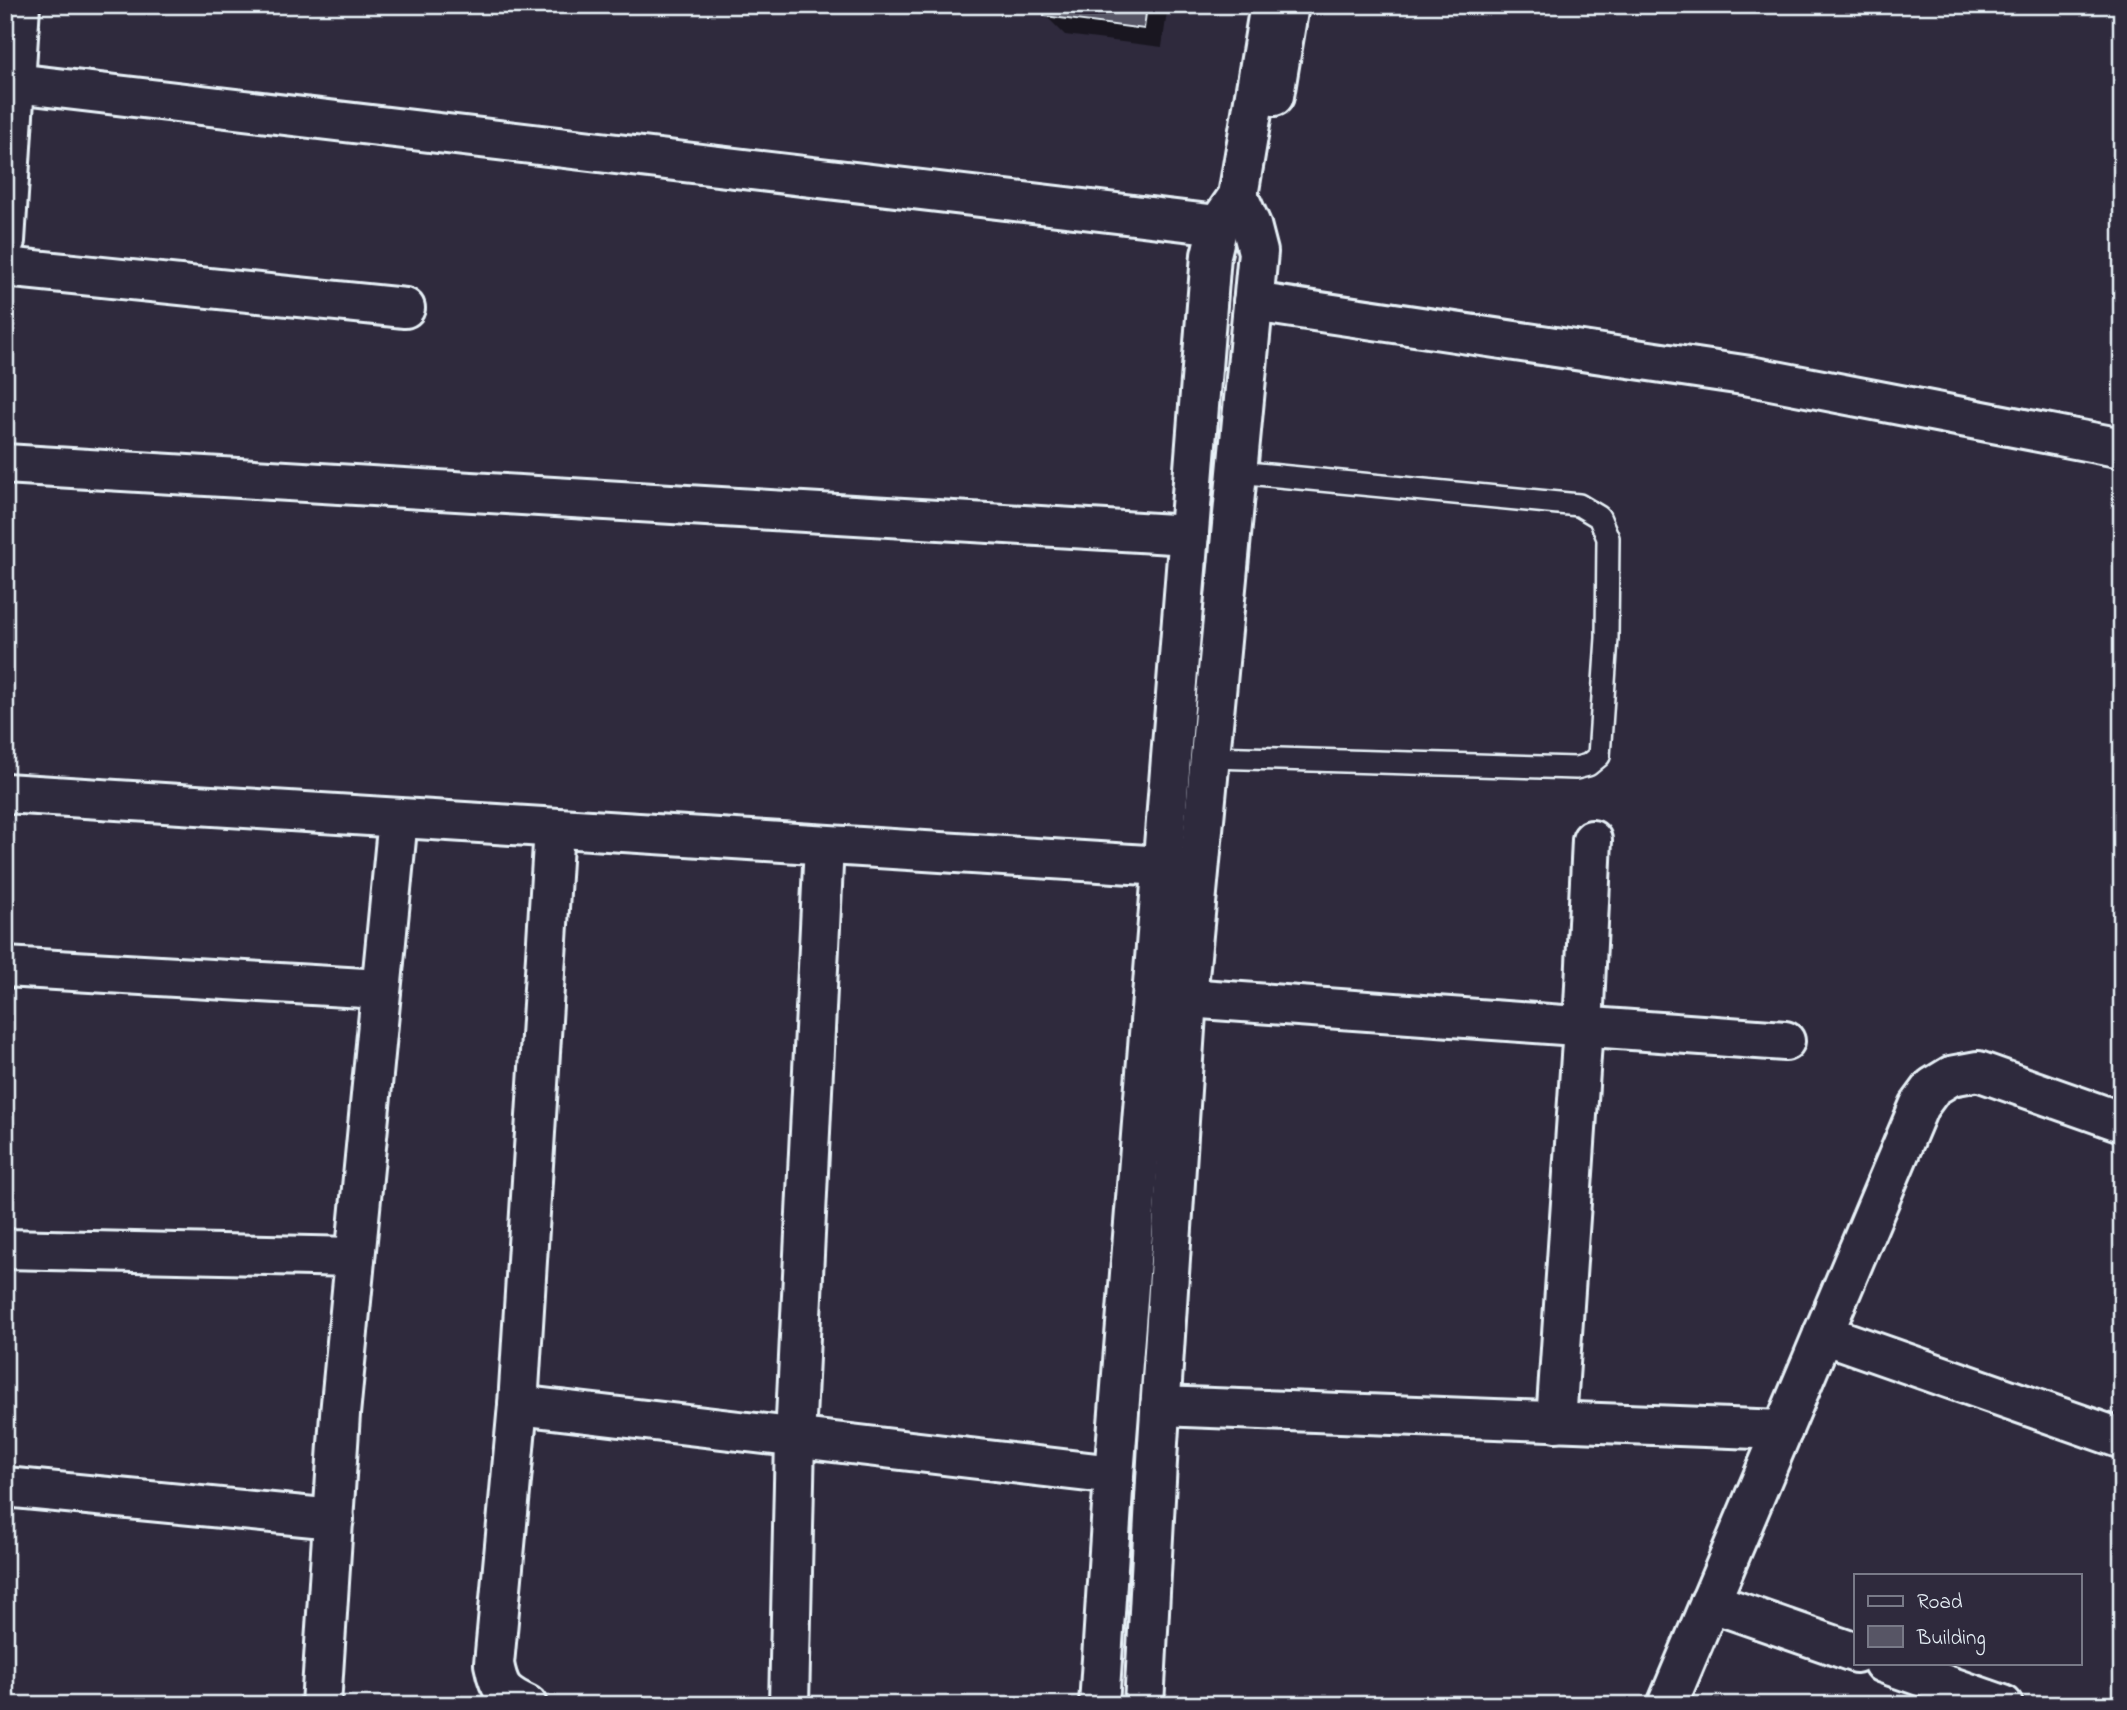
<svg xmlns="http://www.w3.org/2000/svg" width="2127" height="1710" viewBox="0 0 2127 1710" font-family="'Indie Flower',sans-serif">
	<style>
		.shadow { fill: #0007 }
		.building { fill: #575565; stroke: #e8f1f8; stroke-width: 2 }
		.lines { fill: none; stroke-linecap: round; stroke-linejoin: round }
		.lane-casing { stroke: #e8f1f8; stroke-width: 26 }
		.street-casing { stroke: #e8f1f8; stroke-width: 44 }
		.secondary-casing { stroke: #e8f1f8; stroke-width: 44 }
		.lane { stroke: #2f2a3d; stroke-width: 21 }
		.street { stroke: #2f2a3d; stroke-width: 38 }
		.secondary { stroke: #2f2a3d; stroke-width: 38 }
	</style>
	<rect width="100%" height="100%" fill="#2f2a3d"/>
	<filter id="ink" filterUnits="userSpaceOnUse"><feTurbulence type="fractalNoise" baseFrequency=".0143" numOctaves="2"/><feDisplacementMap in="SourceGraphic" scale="14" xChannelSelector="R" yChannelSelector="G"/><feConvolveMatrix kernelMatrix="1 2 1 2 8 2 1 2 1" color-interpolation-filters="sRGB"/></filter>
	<g filter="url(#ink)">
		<!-- shadow -->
		<path class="shadow" d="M1047,5H1168L1162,47L1065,35L1046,16Z"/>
		<!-- building -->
		<path class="building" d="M1045,5H1147L1144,29L1044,16Z"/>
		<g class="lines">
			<!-- lane casing -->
			<g class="lane-casing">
				<path id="lane" d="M1210,757L1576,768L1588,765L1599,756L1607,638L1608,538L1599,517L1579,505L1237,472"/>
			</g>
			<!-- street casing -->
			<g class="street-casing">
				<g id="street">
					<path d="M15,83L1218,225"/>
					<path d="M1274,96L1289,5"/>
					<path d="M5,241L20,5"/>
					<path d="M5,267L405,308"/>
					<path d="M1253,302L1750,376L2122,448"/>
					<path d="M5,464L1189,535"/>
					<path d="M5,793L1163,866"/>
					<path d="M5,967L381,989"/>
					<path d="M1187,998L1785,1041"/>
					<path d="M5,1249L355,1257"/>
					<path d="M1823,1334L2122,1439"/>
					<path d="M518,1405L1114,1475"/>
					<path d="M1160,1406L1783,1430"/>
					<path d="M1556,1422L1583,1027L1592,840"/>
					<path d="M5,1487L334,1519"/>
					<path d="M1710,1602L1856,1653"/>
					<path d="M1883,1663L2003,1705"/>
					<path d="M321,1705L340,1414L398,818"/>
					<path d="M527,1705C504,1694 499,1690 494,1664L518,1405L554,828"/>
					<path d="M789,1705L795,1439L824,845"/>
					<path d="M1667,1705L1919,1106L1933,1087L1951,1076L1978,1071L2122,1122"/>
				</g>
			</g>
			<!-- secondary casing -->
			<g class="secondary-casing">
				<g id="secondary">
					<path d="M1099,1705L1114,1475L1211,255L1218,225L1238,196L1270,5"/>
					<path d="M1144,1705L1158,1443L1187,998L1258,252L1251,225L1238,196"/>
				</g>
			</g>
			<!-- lane -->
			<use href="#lane" class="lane"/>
			<!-- street -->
			<use href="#street" class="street"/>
			<!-- secondary -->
			<use href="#secondary" class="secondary"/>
		</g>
	</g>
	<!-- margin -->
	<rect width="2127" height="1710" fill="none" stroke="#2f2a3d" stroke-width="28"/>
	<rect x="14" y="14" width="2099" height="1682" fill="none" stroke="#e8f1f8" stroke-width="2.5" filter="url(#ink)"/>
	<!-- legend -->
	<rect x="1854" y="1574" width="228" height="91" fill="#2f2a3d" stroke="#797a88" stroke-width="2"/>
	<rect x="1868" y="1596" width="35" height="10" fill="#2f2a3d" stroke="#797a88" stroke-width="2"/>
	<text x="1917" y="1608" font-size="21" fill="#e8f1f8">Road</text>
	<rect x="1868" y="1626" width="35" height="21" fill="#575565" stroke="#797a88" stroke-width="2"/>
	<text x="1917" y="1644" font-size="21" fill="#e8f1f8">Building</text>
</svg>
